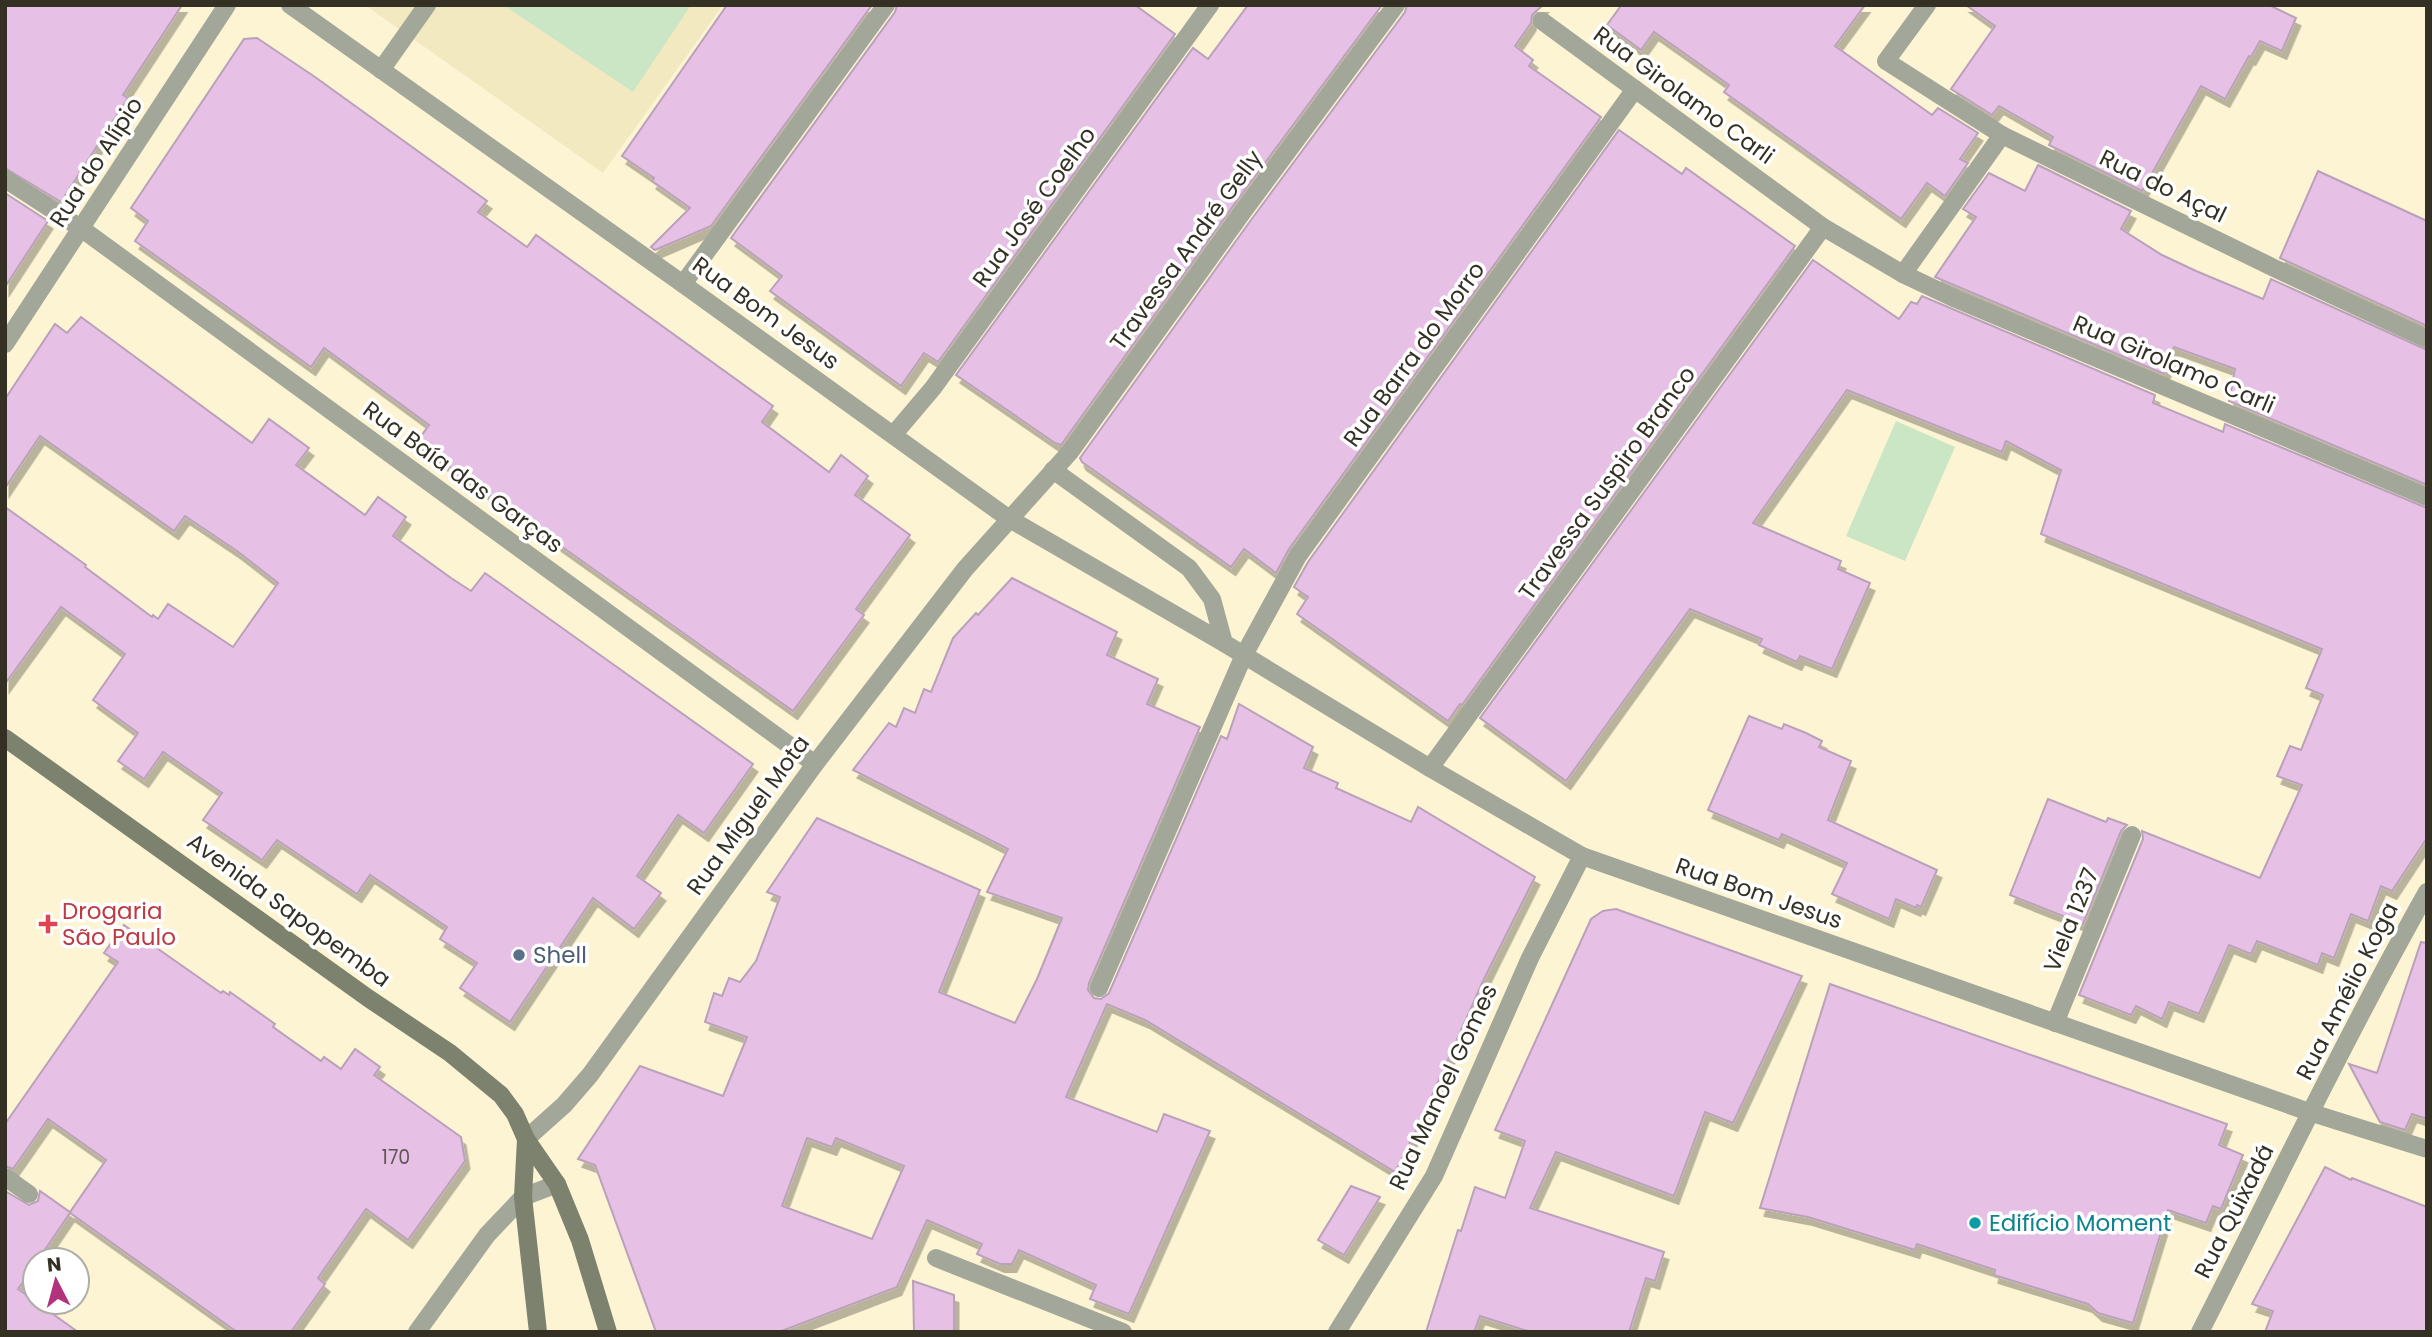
<svg xmlns="http://www.w3.org/2000/svg" width="2432" height="1337" viewBox="0 0 2432 1337" font-family="Poppins,sans-serif">
	<style>
		.built { fill: #f3e9c1 }
		.green { fill: #cae6c4 }
		.building { fill: #e6c0e5; stroke: #baa1ba; stroke-width: 2; fill-rule: evenodd; filter: url(#shadow) }
		.lines { fill: none; stroke-linecap: round; stroke-linejoin: round }
		.street { stroke: #a2a799; stroke-width: 18 }
		.secondary { stroke: #7c826e; stroke-width: 18 }
		.health-dot { fill: #e0444e; stroke: #fff; stroke-width: 2.5 }
		.service-dot { fill: #5c6f8a; stroke: #fff; stroke-width: 2.5 }
		.culture-dot { fill: #0f9aa8; stroke: #fff; stroke-width: 2.5 }
		.labels { text-anchor: middle; stroke-width: 7; stroke-linejoin: round; paint-order: stroke }
		.number-label { font-size: 19px; fill: #605554 }
		.street-label { font-size: 23px; fill: #343124; stroke: #fff }
		.health-label { font-size: 23px; fill: #be3a42; stroke: #fff; text-anchor: start }
		.service-label { font-size: 23px; fill: #4e5e75; stroke: #fff; text-anchor: start }
		.culture-label { font-size: 23px; fill: #0d838f; stroke: #fff; text-anchor: start }
	</style>
	<defs>
		<filter id="shadow"><feDropShadow dx="4.5" dy="8" stdDeviation="0" flood-color="#0004"/></filter>
	</defs>
	<rect width="100%" height="100%" fill="#fcf4d3"/>
	<!-- built -->
	<path class="built" d="M365,5H723L603,173Z"/>
	<!-- green -->
	<g class="green">
		<path d="M503,5H691L633,92Z"/>
		<path d="M1896,421L1955,447L1905,561L1846,536Z"/>
	</g>
	<!-- building -->
	<g class="building">
		<path d="M5,5H182L123,95L128,98L61,202L5,168Z"/>
		<path d="M727,5H872L711,226L655,250L651,247L690,208L652,181L654,178L622,156Z"/>
		<path d="M897,5H1135L1175,34L938,362L924,353L901,386L770,291L782,276L731,238L895,12Z"/>
		<path d="M1248,5H1382L1233,206L1061,445L1055,443L956,375L1193,48L1208,59Z"/>
		<path d="M1407,5H1543L1532,15L1531,23L1515,46L1533,60L1529,66L1601,117L1289,549L1276,573L1244,549L1231,567L1082,462L1080,458L1251,220L1405,12Z"/>
		<path d="M1617,5H1865L1835,46L1932,115L1938,108L1978,133L1960,159L1968,163L1945,196L1927,183L1901,219L1724,92L1729,85L1654,32L1641,50L1607,25L1620,7Z"/>
		<path d="M1966,5H2269L2296,18L2282,51L2260,41L2251,57L2249,56L2225,99L2201,86L2142,191L2049,145L2053,137L1999,106L1992,115L1951,89L1995,26Z"/>
		<path d="M257,38L315,77L487,201L478,212L527,247L536,235L773,406L762,422L829,472L841,455L868,476L855,495L910,535L856,609L864,615L793,711L416,443L429,425L324,348L311,367L135,241L148,221L131,208L244,39Z"/>
		<path d="M1619,130L1682,174L1686,168L1795,246L1462,705L1460,704L1448,721L1297,614L1308,597L1294,587L1308,562Z"/>
		<path d="M2038,165L2131,211L2121,229L2162,255L2196,271L2263,299L2271,279L2427,350V485L2229,401L2235,369L2174,347L2164,374L1935,277L1976,217L1963,209L1989,173L2025,191Z"/>
		<path d="M2318,171L2427,221V326L2280,258Z"/>
		<path d="M5,193L48,221L5,287Z"/>
		<path d="M1813,260L1899,319L1911,302L1917,304L1922,296L2155,395L2153,403L2223,432L2225,424L2427,508V838L2392,891L2381,886L2368,921L2351,914L2334,958L2322,953L2318,965L2257,941L2251,954L2229,945L2199,1014L2169,1002L2162,1019L2136,1006L2131,1015L2079,995L2143,839L2142,831L2260,878L2302,785L2277,776L2290,746L2301,750L2323,695L2306,688L2322,649L2041,534L2061,470L2006,441L2002,452L1847,390L1753,523L1841,561L1838,569L1870,583L1832,669L1800,656L1797,662L1759,645L1762,639L1690,609L1566,781L1480,718Z"/>
		<path d="M81,317L252,443L269,419L309,448L296,465L365,515L378,497L406,517L393,536L451,578L471,591L485,573L753,764L704,833L678,815L637,876L661,893L634,929L593,898L510,1022L460,988L477,963L440,939L447,927L370,875L357,894L277,840L262,860L203,820L222,793L163,752L144,779L118,761L138,733L93,700L125,654L61,607L5,684V507L86,565L85,567L152,617L153,615L158,619L168,604L233,647L278,583L237,551L185,516L174,531L40,436L5,488V399L55,324L67,333Z"/>
		<path d="M1012,578L1117,632L1107,655L1158,679L1147,704L1200,727L1089,983L1088,990L1094,998L1101,999L1109,993L1221,736L1227,739L1239,704L1313,747L1304,768L1338,783L1336,788L1411,822L1418,807L1535,877L1483,981L1419,1125L1395,1172L1145,1020L1107,1004L1066,1097L1157,1132L1164,1114L1210,1131L1129,1314L1090,1299L1096,1285L1019,1250L1012,1264H1000L977,1254L982,1244L927,1220L897,1287L779,1332H656L595,1165L578,1159L640,1066L723,1096L747,1037L705,1022L714,993L722,996L729,978L740,982L756,961L780,897L767,892L817,818L980,890L939,992L1015,1023L1037,979L1062,918L987,892L1008,849L853,770L889,723L896,727L904,708L915,713L924,689L931,692L953,638L976,613L978,615ZM807,1138L832,1147L836,1138L904,1166L872,1239L782,1206Z"/>
		<path d="M1749,716L1782,729L1784,724L1806,733L1822,741L1819,747L1851,761L1828,820L1937,870L1921,907L1917,905L1916,908L1896,899L1889,919L1832,894L1847,863L1782,834L1779,840L1708,810Z"/>
		<path d="M2048,799L2106,822L2108,818L2127,825L2121,831L2083,924L2010,895Z"/>
		<path d="M1616,909L1802,976L1733,1123L1705,1112L1674,1196L1556,1152L1530,1208L1664,1252L1655,1281L1646,1278L1629,1332H1531L1480,1316L1474,1332H1426L1458,1230L1461,1231L1475,1187L1505,1198L1525,1141L1495,1130L1591,919L1603,911Z"/>
		<path d="M124,925L221,993L223,991L229,995L230,992L275,1024L273,1027L321,1061L324,1057L341,1069L355,1049L380,1067L374,1075L461,1137L465,1161L408,1240L366,1209L318,1278L325,1284L291,1332H237L70,1213L38,1260H35V1265L18,1289L78,1332H5V1191L29,1205L38,1201L40,1191L70,1212L106,1160L48,1119L13,1169L5,1166V1124L118,962L104,953Z"/>
		<path d="M2421,942L2427,943V1119L2412,1114L2405,1130L2380,1122L2349,1064L2377,1073Z"/>
		<path d="M1830,984L2227,1124L2219,1145L2243,1155L2221,1209L2213,1206L2206,1223L2168,1210L2133,1323L2098,1313L2088,1304L1994,1275L1995,1270L1917,1244L1915,1250L1808,1217L1760,1208Z"/>
		<path d="M2325,1167L2351,1180L2352,1178L2427,1207V1332H2265L2273,1311L2252,1304Z"/>
		<path d="M1351,1186L1380,1197L1344,1255L1318,1240Z"/>
		<path d="M913,1281L954,1295V1332H914Z"/>
	</g>
	<g class="lines">
		<!-- street -->
		<g class="street">
			<path d="M290,5L683,284L1008,518L1224,643L1430,768L1582,856L2312,1113L2427,1149"/>
			<path d="M1927,5L1886,61L2002,135L2274,268L2427,339"/>
			<path d="M1542,21L1823,227L1903,274L1956,299L2427,497"/>
			<path d="M381,70L427,5"/>
			<path d="M5,179L82,229L815,764"/>
			<path d="M1903,274L2002,135"/>
			<path d="M683,284L886,5"/>
			<path d="M5,344L227,5"/>
			<path d="M894,434L933,388L1210,5"/>
			<path d="M1053,470L1189,568L1212,599L1224,643"/>
			<path d="M1430,768L1823,227"/>
			<path d="M1099,988L1244,655L1298,556L1635,89"/>
			<path d="M2055,1023L2132,835"/>
			<path d="M526,1139L564,1105L590,1075L815,764L965,569L1070,452L1242,213L1396,5"/>
			<path d="M5,1177L29,1194"/>
			<path d="M936,1258L1123,1332"/>
			<path d="M417,1332L487,1235L523,1197L557,1184"/>
			<path d="M1337,1332L1434,1176L1530,958L1582,856"/>
			<path d="M2200,1332C2275,1185 2346,1036 2427,892"/>
		</g>
		<!-- secondary -->
		<g class="secondary">
			<path d="M5,738L368,998L450,1053L501,1095L515,1114L526,1139L557,1184L580,1240L608,1332"/>
			<path d="M526,1139L523,1197L538,1332"/>
		</g>
	</g>
	<!-- markers -->
	<path class="health-dot" d="M44.5 913.5h7v7h7v7h-7v7h-7v-7h-7v-7h7z"/>
	<circle class="service-dot" cx="519" cy="955" r="7"/>
	<circle class="culture-dot" cx="1975" cy="1223" r="7"/>
	<g class="labels">
		<!-- number labels -->
		<g class="number-label">
			<text x="396" y="1164">170</text>
		</g>
		<!-- street labels -->
		<g class="street-label">
			<text transform="translate(1684 95) rotate(36)" y="8">Rua Girolamo Carli</text>
			<text transform="translate(96 162) rotate(-57)" y="8">Rua do Alípio</text>
			<text transform="translate(2163 186) rotate(26)" y="8">Rua do Açal</text>
			<text transform="translate(1034 207) rotate(-54)" y="8">Rua José Coelho</text>
			<text transform="translate(1186 250) rotate(-54)" y="8">Travessa André Gelly</text>
			<text transform="translate(766 313) rotate(36)" y="8">Rua Bom Jesus</text>
			<text transform="translate(1414 354) rotate(-54)" y="8">Rua Barra do Morro</text>
			<text transform="translate(2174 364) rotate(23)" y="8">Rua Girolamo Carli</text>
			<text transform="translate(463 477) rotate(36)" y="8">Rua Baía das Garças</text>
			<text transform="translate(1607 483) rotate(-54)" y="8">Travessa Suspiro Branco</text>
			<text transform="translate(748 815) rotate(-54)" y="8">Rua Miguel Mota</text>
			<text transform="translate(1759 893) rotate(19)" y="8">Rua Bom Jesus</text>
			<text transform="translate(289 910) rotate(36)" y="8">Avenida Sapopemba</text>
			<text transform="translate(2071 920) rotate(-68)" y="8">Viela 1237</text>
			<text transform="translate(2347 991) rotate(-63)" y="8">Rua Amélio Koga</text>
			<text transform="translate(1443 1087) rotate(-65)" y="8">Rua Manoel Gomes</text>
			<text transform="translate(2234 1211) rotate(-63)" y="8">Rua Quixadá</text>
		</g>
		<!-- health labels -->
		<g class="health-label">
			<text x="62" y="919">Drogaria<tspan x="62" dy="26">São Paulo</tspan></text>
		</g>
		<!-- service labels -->
		<g class="service-label">
			<text x="533" y="963">Shell</text>
		</g>
		<!-- culture labels -->
		<g class="culture-label">
			<text x="1989" y="1231">Edifício Moment</text>
		</g>
	</g>
	<!-- border -->
	<rect width="2432" height="1337" fill="none" stroke="#343124" stroke-width="14"/>
	<!-- north arrow -->
	<g transform="translate(56 1281) rotate(354)"><circle r="33" fill="#ffffff" stroke="#aeada7" stroke-width="2"/>
	<path d="M0-5L12 26L0 18L-12 26Z" fill="#b2327e"/>
	<text y="-10" font-size="19" font-weight="bold" text-anchor="middle" fill="#343124">N</text>
	</g>
</svg>
